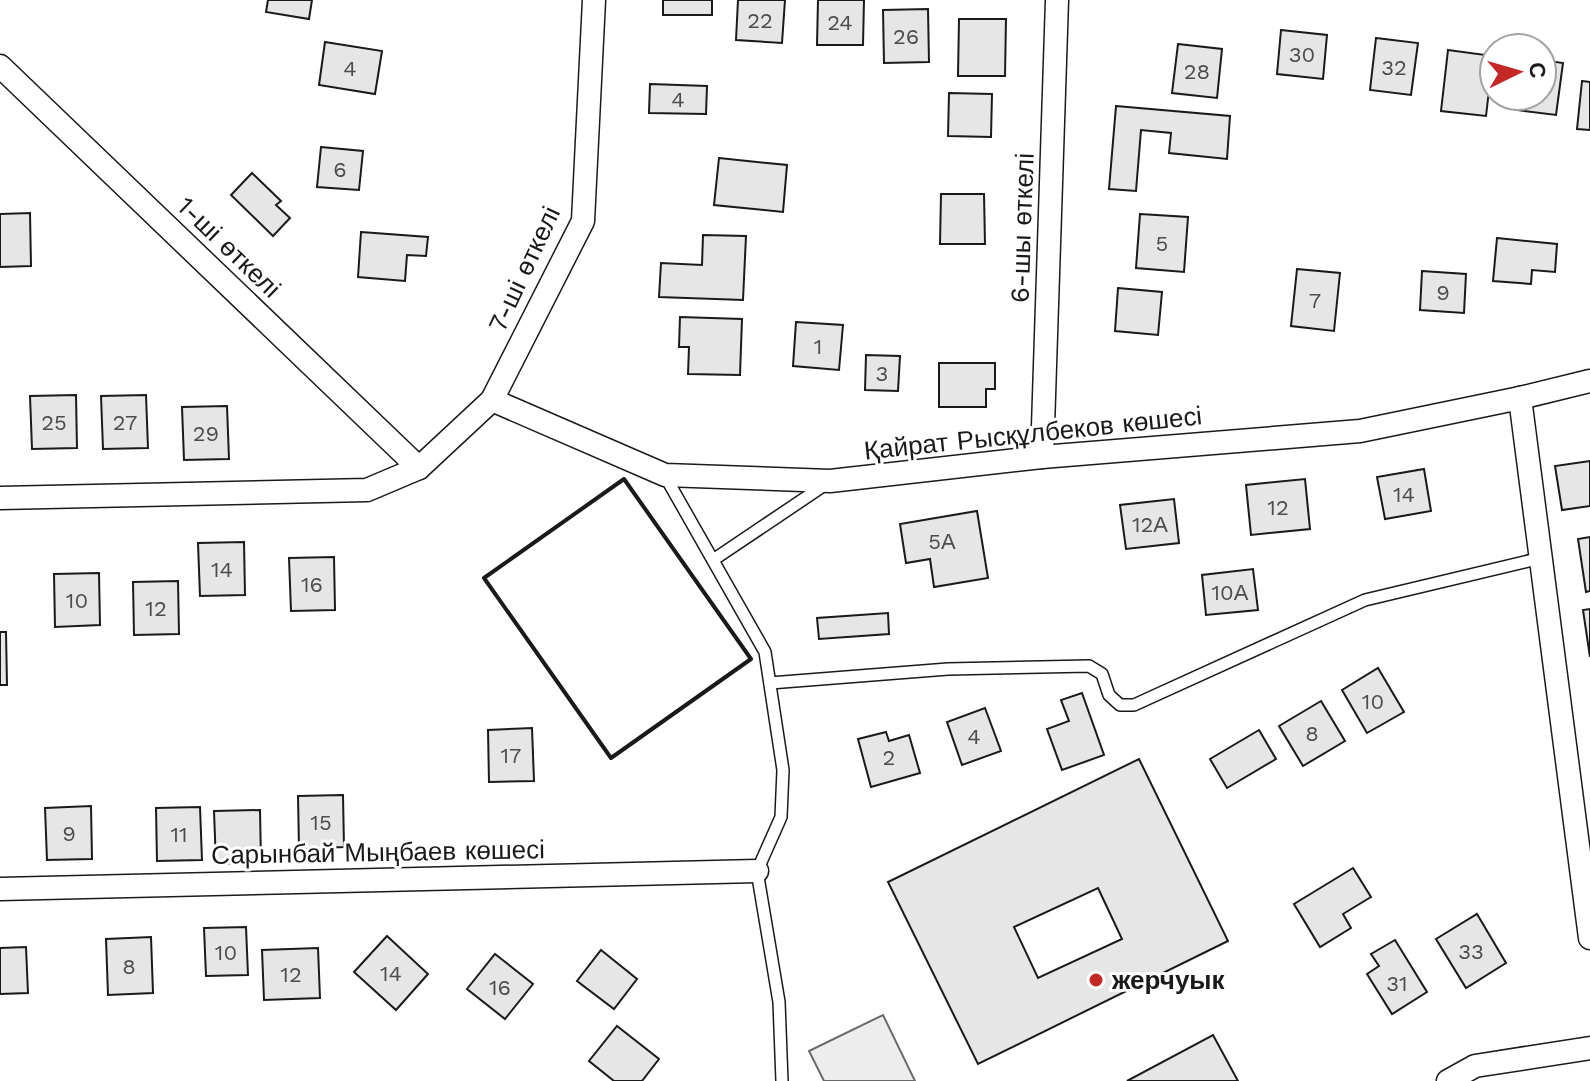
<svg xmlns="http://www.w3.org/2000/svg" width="1590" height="1081" viewBox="0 0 1590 1081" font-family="'Work Sans',sans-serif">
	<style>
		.parking { fill: #ededed; stroke: #6a6a6a; stroke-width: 2 }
		.building { fill: #e6e6e6; stroke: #1a1a1a; stroke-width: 2; fill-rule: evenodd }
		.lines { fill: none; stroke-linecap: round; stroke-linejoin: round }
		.service-casing { stroke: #1a1a1a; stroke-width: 14 }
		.minor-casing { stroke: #1a1a1a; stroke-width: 25 }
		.service { stroke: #fff; stroke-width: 11 }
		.minor { stroke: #fff; stroke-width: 22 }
		.wall { stroke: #1a1a1a; stroke-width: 4 }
		.poi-dot { fill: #c62828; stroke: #fff; stroke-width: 3 }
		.labels { text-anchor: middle; stroke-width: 6; stroke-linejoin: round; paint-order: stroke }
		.number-label { font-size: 22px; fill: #4d4d4d }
		.street-label { font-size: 26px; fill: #1a1a1a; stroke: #fff }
		.poi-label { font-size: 26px; font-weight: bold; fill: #1a1a1a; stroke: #fff; text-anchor: start }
	</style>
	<rect width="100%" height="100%" fill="#fff"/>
	<!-- parking -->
	<path class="parking" d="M883,1015L915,1081H824L809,1051Z"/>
	<!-- building -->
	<g class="building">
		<path d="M268,0H312L309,19L266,12Z"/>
		<rect x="663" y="0" width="49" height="15"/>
		<path d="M738,0H785L782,43L736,40Z"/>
		<path d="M818,0H864L863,45H817Z"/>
		<path d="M928,9L929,62L884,63L883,10Z"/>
		<path d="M959,19H1006L1005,76H958Z"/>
		<path d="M1281,30L1327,35L1323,79L1277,74Z"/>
		<path d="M1376,38L1418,43L1411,95L1370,90Z"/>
		<path d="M325,42L382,51L375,94L319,85Z"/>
		<path d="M1178,44L1222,49L1217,98L1172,93Z"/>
		<path d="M1448,50L1493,56L1486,116L1441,111Z"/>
		<path d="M1542,60L1563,63L1556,115L1517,110L1519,96H1542Z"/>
		<path d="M1582,81L1590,82V130L1577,129Z"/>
		<path d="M650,84L707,86L706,114L649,113Z"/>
		<path d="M949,93L992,94L991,137L948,136Z"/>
		<path d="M1116,106L1230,116L1227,159L1169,153L1171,133L1141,130L1136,191L1109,189Z"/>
		<path d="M321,147L363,151L359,190L317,187Z"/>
		<path d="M719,158L787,165L783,212L714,205Z"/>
		<path d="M252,173L281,201L276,205L290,218L273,236L231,195Z"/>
		<path d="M941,194H984L985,244H940Z"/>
		<path d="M30,213L31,266L0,267V214Z"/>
		<path d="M1140,214L1188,217L1184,272L1136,268Z"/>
		<path d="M361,232L428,237L426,256L407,255L405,281L358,277Z"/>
		<path d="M703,235L746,236L743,300L659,297L661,263L702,265Z"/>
		<path d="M1497,238L1557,244L1555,272L1532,270L1531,284L1493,281Z"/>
		<path d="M1297,269L1340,273L1334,331L1291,326Z"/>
		<path d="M1422,271L1466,274L1464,313L1420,310Z"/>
		<path d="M1118,288L1162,292L1158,335L1115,331Z"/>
		<path d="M680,317L742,319L740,375L688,374L689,347H679Z"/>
		<path d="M796,322L843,325L839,370L793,366Z"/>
		<path d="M866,355L900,356L898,391L865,390Z"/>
		<path d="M939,363H995V389H986V407H939Z"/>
		<path d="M76,395L77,448L32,449L30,396Z"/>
		<path d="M146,395L148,448L103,449L101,396Z"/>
		<path d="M227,406L229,459L184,460L182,407Z"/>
		<path d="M1590,461V506L1562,510L1555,466Z"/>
		<path d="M1424,469L1431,511L1385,519L1377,477Z"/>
		<path d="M1305,479L1310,529L1251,535L1246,485Z"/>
		<path d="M1174,499L1179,543L1126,549L1120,505Z"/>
		<path d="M977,511L988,578L934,587L930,559L906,563L900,524Z"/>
		<path d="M1590,537V591L1586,592L1578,539Z"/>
		<path d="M244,542L245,595L200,596L198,543Z"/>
		<path d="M334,557L335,610L291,611L289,558Z"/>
		<path d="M1253,569L1258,610L1206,615L1202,575Z"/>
		<path d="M99,573L100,625L55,627L54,574Z"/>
		<path d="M178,581L179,634L134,635L133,582Z"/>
		<path d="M1590,609V657L1583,610Z"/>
		<path d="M888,613L889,634L819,639L817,618Z"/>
		<path d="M0,632H6L7,685H0Z"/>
		<path d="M1378,668L1404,712L1367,733L1342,690Z"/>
		<path d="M1082,693L1104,755L1062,770L1047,729L1069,721L1061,700Z"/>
		<path d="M1321,701L1345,741L1303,766L1279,726Z"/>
		<path d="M985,708L1001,751L962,765L947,722Z"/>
		<path d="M532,728L534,781L489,782L488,730Z"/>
		<path d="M1259,730L1276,759L1227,788L1210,759Z"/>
		<path d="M886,732L889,741L909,735L920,773L871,787L858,739Z"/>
		<path d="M1139,759L1228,941L978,1064L888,882ZM1098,888L1122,939L1038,978L1014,927Z"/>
		<path d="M343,795L344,847L299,849L298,796Z"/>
		<path d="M91,806L92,859L47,860L45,808Z"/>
		<path d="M200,807L202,860L157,861L156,808Z"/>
		<path d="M260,810L261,862L216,864L214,811Z"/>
		<path d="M1353,868L1371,897L1343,914L1351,928L1320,947L1294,904Z"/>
		<path d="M1477,914L1506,963L1466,988L1436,939Z"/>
		<path d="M246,927L248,975L206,976L204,928Z"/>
		<path d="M387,936L428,974L396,1010L354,972Z"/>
		<path d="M151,937L153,993L108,995L106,939Z"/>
		<path d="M1395,940L1427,992L1392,1014L1367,974L1379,966L1371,954Z"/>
		<path d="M26,947L28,993L0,994V948Z"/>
		<path d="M318,948L320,998L264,1000L262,950Z"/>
		<path d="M601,950L637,979L614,1009L577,981Z"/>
		<path d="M495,954L533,984L505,1019L467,989Z"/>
		<path d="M617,1026L659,1059L642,1081H614L589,1061Z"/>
		<path d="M1213,1035L1238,1081H1127Z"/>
	</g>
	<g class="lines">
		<!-- service casing -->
		<g class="service-casing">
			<g id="service">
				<path d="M665,476L765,652L783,770L781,817L757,871L779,1002L782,1081"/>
				<path d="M713,560L826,484"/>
				<path d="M770,683L948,669L1089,666L1102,674L1109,695L1120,705H1134L1365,600L1541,558"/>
			</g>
		</g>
		<!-- minor casing -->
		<g class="minor-casing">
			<g id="minor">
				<path d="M0,66L419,468"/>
				<path d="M1520,398L1590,938"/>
				<path d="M492,400L665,475L830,481L1042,457L1360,431L1520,398L1590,381"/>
				<path d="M1042,457L1057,0"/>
				<path d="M0,498L367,490L419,468L492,400L583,221L594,0"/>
				<path d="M0,889L757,871"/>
				<path d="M1448,1081L1475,1066L1590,1048"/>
			</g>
		</g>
		<!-- service -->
		<use href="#service" class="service"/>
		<!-- minor -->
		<use href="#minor" class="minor"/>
		<!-- wall -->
		<path class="wall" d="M624,479L751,659L611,758L484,578Z"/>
	</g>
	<!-- markers -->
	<circle class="poi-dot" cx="1096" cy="980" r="8"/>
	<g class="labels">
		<!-- number labels -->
		<g class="number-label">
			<text x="760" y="28">22</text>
			<text x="840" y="30">24</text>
			<text x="906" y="44">26</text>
			<text x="1302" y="62">30</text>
			<text x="1394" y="75">32</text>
			<text x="350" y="76">4</text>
			<text x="1197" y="79">28</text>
			<text x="678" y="107">4</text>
			<text x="340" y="177">6</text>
			<text x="1162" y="251">5</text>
			<text x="1443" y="300">9</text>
			<text x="1315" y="308">7</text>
			<text x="818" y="354">1</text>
			<text x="882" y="381">3</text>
			<text x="54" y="430">25</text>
			<text x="125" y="430">27</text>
			<text x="206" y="441">29</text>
			<text x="1404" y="502">14</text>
			<text x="1278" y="515">12</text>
			<text x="1150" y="532">12А</text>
			<text x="942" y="549">5А</text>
			<text x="222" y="577">14</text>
			<text x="312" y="592">16</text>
			<text x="1230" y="600">10А</text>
			<text x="77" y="608">10</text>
			<text x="156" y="616">12</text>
			<text x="1373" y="709">10</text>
			<text x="1312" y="741">8</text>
			<text x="974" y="744">4</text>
			<text x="511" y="763">17</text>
			<text x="889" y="765">2</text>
			<text x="321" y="830">15</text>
			<text x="69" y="841">9</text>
			<text x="179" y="842">11</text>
			<text x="1471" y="959">33</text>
			<text x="226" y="960">10</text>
			<text x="129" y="974">8</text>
			<text x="391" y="981">14</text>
			<text x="291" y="982">12</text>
			<text x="1397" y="991">31</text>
			<text x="500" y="995">16</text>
		</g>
		<!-- street labels -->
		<g class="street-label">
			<text transform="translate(1022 228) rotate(-88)" y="9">6-шы өткелі</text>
			<text transform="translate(229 247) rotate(44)" y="9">1-ші өткелі</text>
			<text transform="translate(524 269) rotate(-65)" y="9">7-ші өткелі</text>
			<text transform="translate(1033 433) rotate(-6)" y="9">Қайрат Рысқұлбеков көшесі</text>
			<text transform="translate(378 852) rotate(-1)" y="9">Сарынбай Мыңбаев көшесі</text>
		</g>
		<!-- poi labels -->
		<g class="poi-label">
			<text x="1112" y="989">жерчуык</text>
		</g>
	</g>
	<!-- north arrow -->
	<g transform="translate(1518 72) rotate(85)"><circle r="38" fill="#ffffff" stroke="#a3a3a3" stroke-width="2"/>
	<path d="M0-6L14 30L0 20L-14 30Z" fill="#c62828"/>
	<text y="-12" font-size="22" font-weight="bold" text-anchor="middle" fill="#1a1a1a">С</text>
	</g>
</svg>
